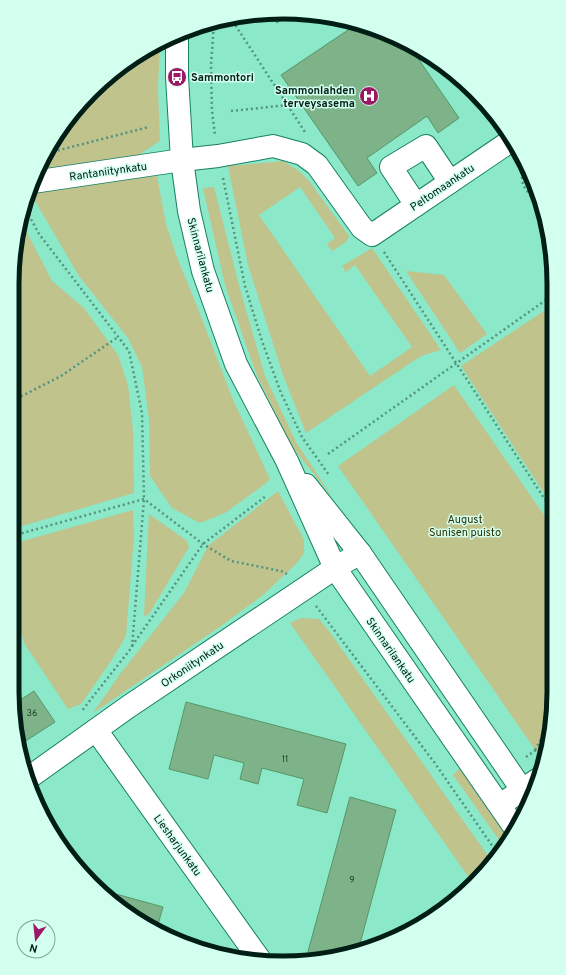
<svg xmlns="http://www.w3.org/2000/svg" width="566" height="975" viewBox="0 0 566 975" font-family="Overpass,sans-serif">
	<style>
		.green { fill: #c0c38c }
		.building { fill: #7eb38a; stroke: #569766 }
		.lines { fill: none; stroke-linecap: round; stroke-linejoin: round }
		.minor-casing { stroke: #168065; stroke-width: 24 }
		.major-casing { stroke: #168065; stroke-width: 24 }
		.path { stroke: #52947f; stroke-width: 2.5; stroke-dasharray: 2 3; stroke-linecap: butt }
		.minor { stroke: #fff; stroke-width: 22 }
		.major { stroke: #fff; stroke-width: 22 }
		.labels { text-anchor: middle; stroke-width: 3; stroke-linejoin: round; paint-order: stroke }
		.number-label { font-size: 9px; fill: #204333 }
		.poi-label { font-size: 11px; font-weight: bold; fill: #011e16; stroke: #d3ffef; text-anchor: start }
		.street-label { font-size: 11px; fill: #011e16; stroke: #d3ffef }
		.park-label { font-size: 11px; fill: #2e2f00; stroke: #d3ffef }
		.rim { fill: none; stroke: #011e16; stroke-width: 5 }
	</style>
	<rect width="100%" height="100%" fill="#8be8c9"/>
	<!-- green -->
	<g class="green">
		<path d="M160,43L158,88L160,141L137,156L40,169L58,133L91,92L132,58Z"/>
		<path d="M283,161L299,171L309,181L349,236L347,241L332,251L327,244L335,238L300,187L259,215L370,376L412,347L355,265L346,272L342,266L372,248L441,350L421,356L306,433L283,375L248,265L228,166Z"/>
		<path d="M157,176L166,224L178,260L195,301L233,400L270,479L265,484L225,513L200,523L172,508L150,476L149,419L142,367L128,338L79,276L35,201L32,188Z"/>
		<path d="M214,187L240,289L265,376L296,442L333,498L293,448L257,376L225,285L203,188Z"/>
		<path d="M21,221L52,281L84,308L118,355L128,385L133,431L134,493L12,529L13,265Z"/>
		<path d="M406,271L444,275L487,334L460,353Z"/>
		<path d="M553,305V507L461,366Z"/>
		<path d="M454,385L553,528V710L543,761L338,466Z"/>
		<path d="M278,491L304,540V553L297,563L263,595L221,626L93,713L120,674L184,593L208,546Z"/>
		<path d="M133,510L134,536L126,636L111,661L81,704L68,709L24,643L12,590V544Z"/>
		<path d="M149,514L187,541L189,547L149,614L144,616Z"/>
		<path d="M301,618L319,619L329,631L491,860L472,882L290,623Z"/>
		<path d="M460,768L510,839L504,847L453,775Z"/>
	</g>
	<!-- building -->
	<g class="building">
		<path d="M283,12L291,13L277,23L269,13Z"/>
		<path d="M357,24L386,33L408,44L459,118L438,133L427,116L367,158L377,173L358,186L281,75Z"/>
		<path d="M34,691L55,722L21,744L14,704Z"/>
		<path d="M186,702L346,744L327,813L297,805L304,779L262,768L258,784L240,779L244,763L214,755L208,779L169,769Z"/>
		<path d="M350,797L396,810L358,951L306,959Z"/>
		<path d="M105,891L163,907L157,928L132,917Z"/>
	</g>
	<g class="lines">
		<!-- minor casing -->
		<g class="minor-casing">
			<g id="minor">
				<path d="M33,182L182,160L218,156L273,146L302,154L317,165L362,228L372,235L512,140"/>
				<path d="M416,205L391,167L426,146L450,182"/>
				<path d="M96,730L260,960"/>
				<path d="M27,779L128,707L335,568L360,553"/>
				<path d="M500,805L540,778"/>
			</g>
		</g>
		<!-- major casing -->
		<g class="major-casing">
			<g id="major">
				<path d="M177,34V77L182,160L189,211L203,271L236,364L287,461L335,568L515,828"/>
				<path d="M306,485L360,553L529,800"/>
			</g>
		</g>
		<!-- path -->
		<g class="path">
			<path d="M230,17L305,132"/>
			<path d="M214,22L211,65L212,111L215,135"/>
			<path d="M482,100L497,123"/>
			<path d="M231,111L288,105"/>
			<path d="M48,153L149,127"/>
			<path d="M520,162L523,185L543,214"/>
			<path d="M223,178L245,286L262,341L281,393L302,437L329,475"/>
			<path d="M24,206L39,234L129,351L142,413L144,499L132,647L81,712"/>
			<path d="M384,252L553,512"/>
			<path d="M12,401L61,376L118,337"/>
			<path d="M328,454L553,295"/>
			<path d="M12,536L144,499L203,544L231,561L281,571L287,574"/>
			<path d="M316,606L434,762L498,854"/>
			<path d="M132,646L203,544L266,496"/>
			<path d="M535,750L551,721"/>
			<path d="M526,757L547,742"/>
		</g>
		<!-- minor -->
		<use href="#minor" class="minor"/>
		<!-- major -->
		<use href="#major" class="major"/>
	</g>
	<!-- icons -->
	<defs>
		<g id="bus-disc" transform="scale(1)"><circle r="9.5" fill="#9e1767" stroke="#d3ffef"/><path d="M-5-6H5V4H4V6H2V4H-2V6H-4V4H-5ZM-3.5-4V0h7V-4ZM-3.5 1.2v1.5H-2V1.2ZM2 1.2v1.5H3.5V1.2Z" fill="#fff"/></g>
		<g id="hospital-disc" transform="scale(1)"><circle r="9.5" fill="#9e1767" stroke="#d3ffef"/><path d="M-5-5h3v3.5h4V-5h3V5h-3V1.5h-4V5h-3Z" fill="#fff"/></g>
	</defs>
	<g fill-rule="evenodd">
		<use href="#bus-disc" x="177" y="77"/>
		<use href="#hospital-disc" x="369" y="96"/>
	</g>
	<g class="labels">
		<!-- number labels -->
		<g class="number-label">
			<text x="32" y="716">36</text>
			<text x="285" y="762">11</text>
			<text x="352" y="883">9</text>
		</g>
		<!-- poi labels -->
		<g class="poi-label">
			<text x="191" y="81">Sammontori</text>
			<text x="355" y="94" text-anchor="end">Sammonlahden<tspan x="355" dy="13">terveysasema</tspan></text>
		</g>
		<!-- street labels -->
		<g class="street-label">
			<text transform="translate(108 171) rotate(-8)" y="4">Rantaniitynkatu</text>
			<text transform="translate(442 187) rotate(-34)" y="4">Peltomaankatu</text>
			<text transform="translate(201 255) rotate(75)" y="4">Skinnarilankatu</text>
			<text transform="translate(391 650) rotate(55)" y="4">Skinnarilankatu</text>
			<text transform="translate(192 664) rotate(-34)" y="4">Orkoniitynkatu</text>
			<text transform="translate(178 845) rotate(54)" y="4">Liesharjunkatu</text>
		</g>
		<!-- park labels -->
		<g class="park-label">
			<text x="465" y="523">August<tspan x="465" dy="13">Sunisen puisto</tspan></text>
		</g>
	</g>
	<!-- crop -->
	<path d="M0 0H566V975H0ZM283 19H283A264 264 0 0 1 547 283V692A264 264 0 0 1 283 956H283A264 264 0 0 1 19 692V283A264 264 0 0 1 283 19Z" fill="#d3ffef" fill-rule="evenodd"/>
	<path class="rim" d="M283 19H283A264 264 0 0 1 547 283V692A264 264 0 0 1 283 956H283A264 264 0 0 1 19 692V283A264 264 0 0 1 283 19Z"/>
	<!-- north arrow -->
	<g transform="translate(36 939) rotate(195)"><circle r="19" fill="#d3ffef" stroke="#7fa598"/>
	<path d="M0-3L7 15L0 10L-7 15Z" fill="#9e1767"/>
	<text y="-6" font-size="11" font-weight="bold" text-anchor="middle" fill="#011e16">N</text>
	</g>
</svg>
